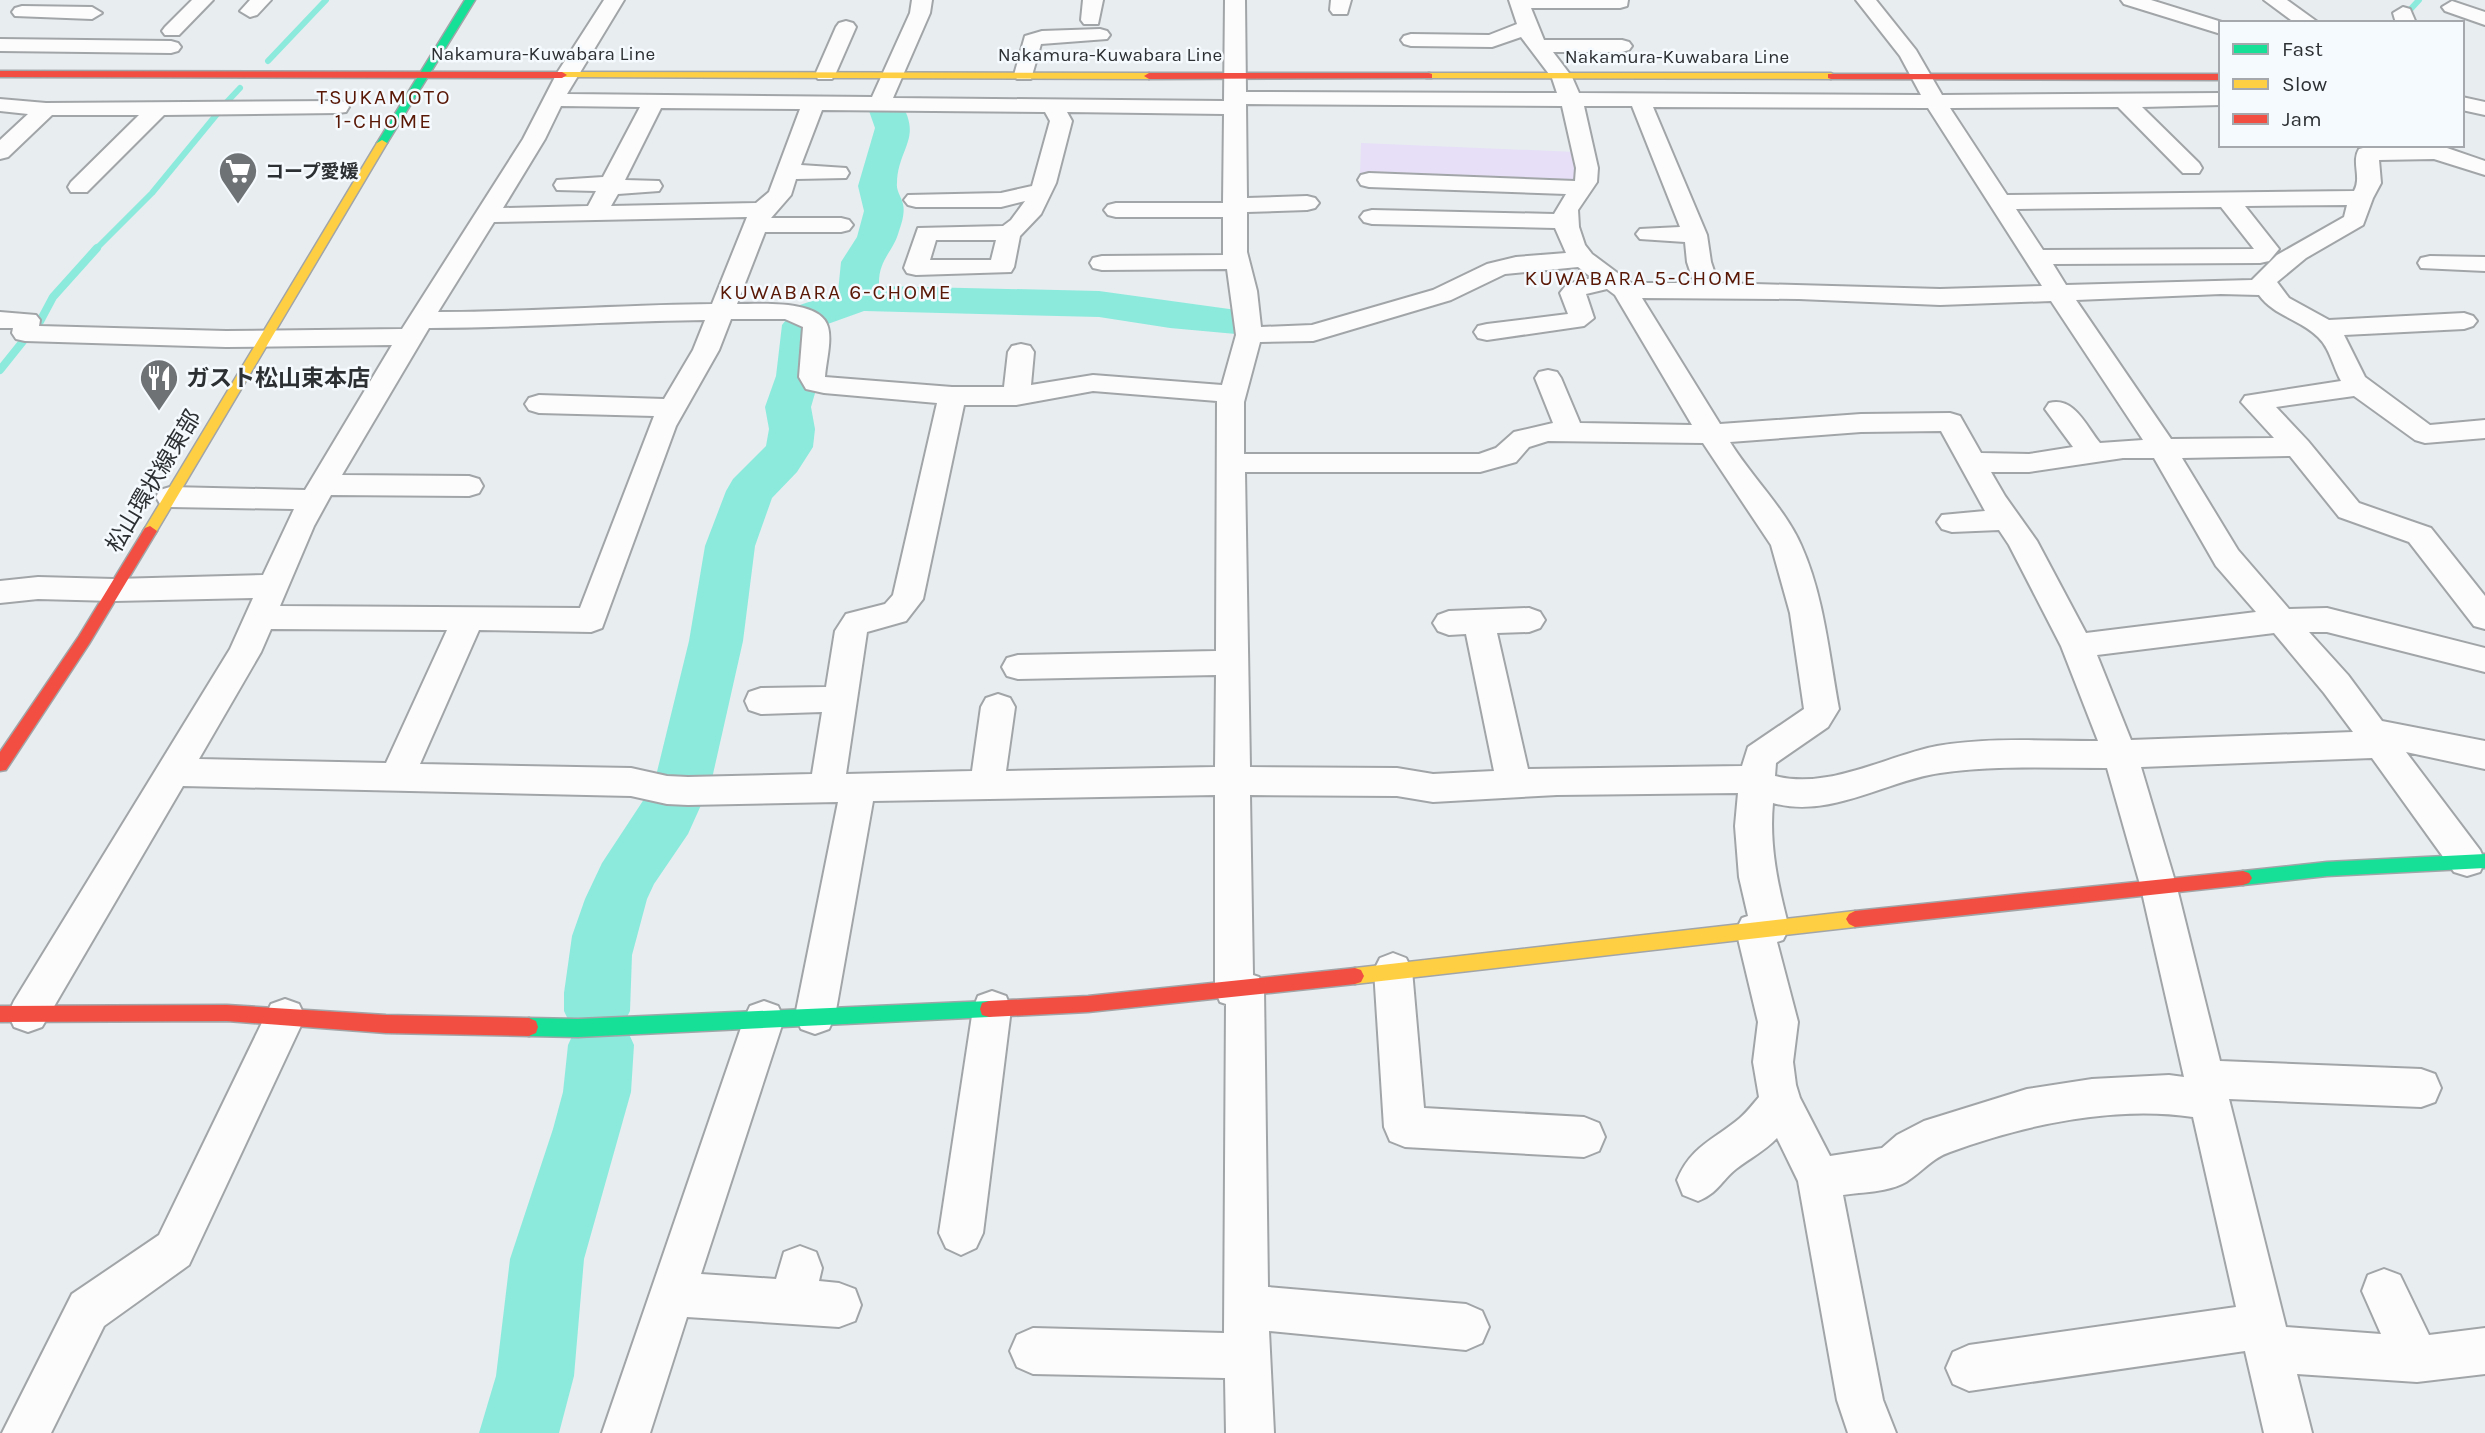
<svg xmlns="http://www.w3.org/2000/svg" width="2485" height="1433" viewBox="0 0 2485 1433" font-family="Karla,'Noto Sans JP',sans-serif">
	<style>
		.green { fill: #e6dff7 }
		.lines { fill: none; stroke-linecap: round; stroke-linejoin: round }
		.stream-far1 { stroke: #8ceadd; stroke-width: 6 }
		.stream { stroke: #8ceadd; stroke-width: 8 }
		.river { fill: #8ceadd; fill-rule: evenodd }
		.street-casing { stroke: #a2a5a7; stroke-width: 4 }
		.fast-casing { stroke: #a2a5a7; stroke-width: 3 }
		.slow-casing { stroke: #a2a5a7; stroke-width: 3 }
		.jam-casing { stroke: #a2a5a7; stroke-width: 3 }
		.street { fill: #fcfcfd; fill-rule: evenodd }
		.fast { fill: #16e098; fill-rule: evenodd }
		.slow { fill: #ffcf43; fill-rule: evenodd }
		.jam { fill: #f24e42; fill-rule: evenodd }
		.labels { text-anchor: middle; stroke-width: 5; stroke-linejoin: round; paint-order: stroke }
		.far-street-label { font-size: 19px; fill: #2d3033; stroke: #f5fafe }
		.far-poi-label { font-size: 19px; font-weight: bold; fill: #2d3033; stroke: #f5fafe; text-anchor: start }
		.far-neighbourhood-label { font-size: 21px; letter-spacing: 2px; fill: #591705; stroke: #f5fafe }
		.poi-label { font-size: 23px; font-weight: bold; fill: #2d3033; stroke: #f5fafe; text-anchor: start }
		.street-label { font-size: 23px; fill: #2d3033; stroke: #f5fafe }
	</style>
	<rect width="100%" height="100%" fill="#e8edf0"/>
	<!-- green -->
	<path class="green" d="M1361,143L1576,152L1579,186L1360,176Z"/>
	<g class="lines">
		<!-- stream-far1 -->
		<g class="stream-far1">
			<path d="M2408,19V12L2419,0"/>
			<path d="M268,61L326,0"/>
			<path d="M225,104L240,88"/>
			<path d="M95,250L152,193L217,114"/>
		</g>
		<!-- stream -->
		<g class="stream">
			<path d="M37,327L53,297L97,248"/>
			<path d="M0,370L24,340"/>
		</g>
		<!-- river -->
		<path class="river" d="M886,97L899,100C924,138 898,147 897,183C896,191 901,196 903,204C905,212 902,223 899,231C893,253 878,259 879,286L1099,291L1251,312L1258,321L1251,330L1236,334L1170,328L1099,317L864,311L825,325L820,376L811,407L815,429L813,447L797,472L772,498L755,546L743,641L711,783L688,834L654,884L647,899L632,955L630,1011L624,1023L634,1045L631,1092L584,1259L574,1376L559,1433H479L496,1376L510,1259L553,1129L563,1092L568,1045L574,1032L564,1011V993L572,936L585,899L602,863L654,784L689,641L705,546L726,491L733,479L766,446L769,429L765,407L776,376L782,325L797,306L838,292L841,262L857,237L864,211L858,186L875,128L868,108L873,100Z"/>
		<!-- street casing -->
		<g class="street-casing">
			<g id="street">
				<path d="M192,0H213L179,35H165L162,31L165,27Z"/>
				<path d="M250,0H271L257,15L250,17L240,11Z"/>
				<path d="M604,0H624L567,94L872,97L910,13L912,0H932L930,13L893,98L1224,101L1225,0H1245L1246,92L1557,93L1552,78L1521,37L1492,47L1411,46L1404,44L1401,40L1404,36L1411,34L1489,35L1517,24L1509,0H1628L1627,6L1620,8H1531L1544,40H1622L1629,42L1632,46L1629,50L1622,52H1553L1572,77L1579,93L1921,95L1900,56L1856,0H1876L1916,50L1942,95L2221,93V105L2142,107L2199,163L2202,168L2199,173H2183L2118,107L1950,108L2007,195L2354,191C2362,177 2351,162 2359,149L2367,147L2447,145V148L2485,161V175L2434,159L2379,160L2381,183L2373,198L2363,225L2306,258L2277,282L2289,298L2329,320L2464,313L2473,316L2477,321L2473,326L2464,329L2344,335L2365,377L2430,425L2485,420V438L2425,443L2415,440L2354,396L2276,407L2308,441L2359,503L2431,528L2485,596V629L2474,626L2409,542L2339,517L2290,456L2182,458L2238,550L2289,609L2327,608L2485,648V672L2327,632H2309L2348,675L2382,721L2485,741V769L2406,752L2480,850L2485,861L2480,872L2467,876L2454,872L2372,758L2141,767L2177,888L2220,1061L2421,1069L2435,1074L2441,1088L2435,1102L2421,1107L2229,1099L2286,1327L2381,1334L2362,1291L2368,1275L2384,1269L2400,1275L2429,1335L2485,1328V1374L2417,1382L2297,1374L2312,1433H2264L2245,1351L1969,1391L1953,1384L1946,1368L1953,1352L1969,1345L2236,1307L2193,1117C2115,1105 2023,1125 1950,1152C1932,1158 1922,1172 1906,1182C1889,1192 1863,1192 1843,1195L1883,1400L1896,1433H1848L1837,1400L1798,1181L1777,1138C1765,1151 1750,1158 1736,1169C1721,1181 1718,1193 1698,1201L1683,1195L1677,1180C1691,1146 1714,1140 1740,1118C1747,1112 1753,1104 1759,1097L1753,1062L1758,1022L1736,930L1742,918L1748,916L1739,877L1735,826L1738,793L1557,795L1433,802L1397,796L1250,795L1253,975L1259,977L1264,989L1268,1287L1466,1304L1482,1311L1489,1327L1482,1343L1466,1350L1269,1331L1274,1433H1226L1225,1378L1033,1374L1017,1367L1010,1351L1017,1335L1033,1328L1224,1333L1226,1004L1220,1002L1215,990V795L873,801L835,1016L829,1029L815,1034L801,1029L795,1016L838,802L688,805L667,804L631,796L183,786L42,1027L28,1032L14,1027L8,1014L14,1001L230,649L253,598L114,601L38,599L0,603V581L38,577L114,579L263,575L294,509L170,507L160,504L156,497L160,490L170,487L305,490L392,345L226,347L25,341L16,339L12,333L13,328H0V312L36,315L40,320L39,326L226,331L402,329L523,139L557,73ZM1246,104L1562,106L1576,168L1575,181L1369,173L1361,175L1358,180L1361,185L1369,187L1566,194L1554,214L1372,210L1364,212L1360,217L1364,222L1372,224L1555,228L1566,253L1516,257L1487,264L1433,290L1312,325L1261,327L1257,291L1247,252V212L1307,210L1315,208L1319,203L1315,198L1307,196L1247,198ZM561,106L640,107L603,177L557,180L554,185L557,190L596,191L588,206L503,208L545,139ZM1584,106H1632L1680,227L1640,229L1636,234L1640,239L1685,242L1687,262L1694,283H1631L1592,254L1585,245L1579,227L1578,210L1597,182L1598,168ZM1653,107L1928,108L2042,286L1940,289L1718,283L1711,262L1707,235ZM661,108L800,109L769,192L756,203L611,206L618,194L659,191L662,186L659,181L625,180ZM822,110L1045,112L1050,121L1032,186L1001,193L908,195L904,200L908,205L916,207H1001L1025,201L1011,220L1003,226L918,228L904,268L907,273L916,275L1011,272L1014,267L1020,236L1041,214L1056,183L1072,121L1067,112L1224,114L1223,203H1116L1108,205L1104,210L1108,215L1116,217H1223V255L1102,256L1093,258L1090,263L1093,268L1102,270L1227,269L1236,335L1222,385L1093,375L1031,385L1034,352L1030,346L1021,344L1012,346L1008,352L1004,387H952L825,377C826,362 832,341 828,327C821,299 759,304 737,304L765,232H841L849,230L853,225L849,220L841,218H771L791,195L796,179L846,178L849,173L846,168L801,165ZM2347,205L2344,217L2277,255L2252,280L2066,285L2053,264L2260,263L2269,261L2279,249L2245,206ZM2221,207L2254,249L2043,250L2016,209ZM747,217L712,304C620,305 530,312 438,312L494,222ZM936,240H996L991,260H930ZM1578,267L1592,278L1567,284L1560,293L1568,314L1487,324L1478,326L1474,332L1478,338L1487,340L1584,326L1594,318L1586,294L1607,289L1615,295L1692,425L1580,423L1561,378L1557,372L1548,370L1539,372L1535,378L1553,423L1514,432L1496,448L1479,454H1244V402L1260,342L1313,341L1451,300L1505,274ZM2221,294L2259,295C2274,316 2300,319 2318,337C2330,348 2333,367 2341,381L2245,396L2241,402L2274,438L2171,439L2076,300ZM1642,298L1799,299L1940,305L2051,301L2143,440L2100,443C2086,426 2074,396 2049,403L2045,409L2073,447L2029,454L1981,453L1960,416L1950,413L1861,414L1720,424ZM731,319H785L803,327L799,377L806,389L824,393L937,403L893,595L885,604L846,614L835,631L826,687L761,688L749,692L745,701L749,710L761,714L822,712L812,774L688,777L667,776L631,768L420,764L479,630L591,632L602,628L676,426L719,350ZM705,320L693,350L664,399L539,395L529,398L525,404L529,410L539,413L654,416L580,608L280,606L314,526L331,495L469,496L479,493L483,486L479,479L469,476L342,475L429,328C521,328 613,321 705,320ZM1093,391L1217,401L1216,651L1018,655L1007,658L1002,667L1007,676L1018,679L1216,675L1215,767L1006,771L1015,707L1010,698L998,694L986,698L981,707L972,771L846,774L867,632L906,621L923,599L964,405H1016ZM1941,431L1985,511L1942,515L1937,522L1942,529L1952,532L1999,530L2009,545L2061,646L2098,741C2045,741 1989,737 1937,746C1886,756 1829,790 1775,776L1776,763L1828,727L1839,709C1829,655 1824,596 1801,545C1785,509 1751,476 1730,442L1861,432ZM1548,441L1703,443L1771,545L1790,613L1804,709L1748,747L1742,766L1528,769L1497,633L1529,632L1540,628L1545,620L1540,612L1529,608L1449,611L1438,615L1433,623L1438,631L1449,635L1466,634L1494,771L1433,774L1397,768L1250,767L1245,472H1480L1516,462L1529,447ZM2123,458H2154L2216,566L2256,612L2086,633L2037,541L2005,496L1991,472H2029ZM271,629L447,630L386,763L199,759L261,652ZM2274,633L2324,693L2353,732L2131,740L2097,655ZM2107,768L2141,888L2184,1077L2169,1075L2092,1079L2027,1089L1924,1121L1897,1135L1882,1148L1830,1156L1800,1098L1796,1085L1793,1062L1798,1022L1777,942L1783,940L1789,928C1778,886 1769,846 1773,803C1830,819 1885,781 1940,773C1995,765 2051,768 2107,768Z"/>
				<path d="M1083,0H1103L1098,24H1084L1081,20Z"/>
				<path d="M1331,0H1351L1347,14H1333L1330,10Z"/>
				<path d="M2121,0H2151L2225,23H2221V34L2124,4Z"/>
				<path d="M2264,0H2287L2319,23H2295Z"/>
				<path d="M2452,1L2485,12V25L2445,11L2442,7Z"/>
				<path d="M22,6L92,7L102,13L92,19L15,16L12,12L15,8Z"/>
				<path d="M2403,7L2410,9L2416,23H2396L2393,13Z"/>
				<path d="M846,21L853,23L856,27L835,75L832,79H818L815,75L836,27L839,23Z"/>
				<path d="M1100,29L1107,31L1110,35L1107,39L1041,44L1031,79H1017L1014,75L1025,36L1042,31Z"/>
				<path d="M0,39L171,41L178,43L181,47L178,51L171,53L0,51Z"/>
				<path d="M2462,97L2485,102V115L2462,110Z"/>
				<path d="M0,99L46,103L338,101L346,102L349,107L346,112L338,113L164,115L87,192H71L68,187L71,182L139,115H52L8,157L0,159V140L28,114L0,111Z"/>
				<path d="M2430,256L2485,257V271L2421,268L2418,263L2421,258Z"/>
				<path d="M1393,953L1406,958L1412,970L1424,1108L1584,1117L1599,1123L1605,1137L1599,1151L1584,1157L1405,1147L1390,1141L1384,1127L1374,970L1380,958Z"/>
				<path d="M992,991L1006,996L1011,1009L983,1233L976,1248L961,1255L946,1248L939,1233L973,1009L978,996Z"/>
				<path d="M285,999L299,1004L305,1017L189,1265L104,1326L51,1433H2L72,1294L159,1235L271,1004Z"/>
				<path d="M764,1001L778,1006L784,1019L701,1274L776,1279L784,1252L800,1246L816,1252L822,1268L819,1281L839,1283L855,1289L861,1305L855,1321L839,1327L687,1317L650,1433H602L744,1019L750,1006Z"/>
			</g>
		</g>
		<!-- fast casing -->
		<g class="fast-casing">
			<g id="fast">
				<path d="M465,0H475L387,143L378,145L377,143Z"/>
				<path d="M2485,854V868L2327,876L2243,885L2237,883L2234,878L2237,873L2243,871L2327,862Z"/>
				<path d="M989,1001L996,1003L998,1009L996,1015L989,1017L578,1037L529,1036L522,1033L520,1027L522,1021L529,1018L578,1019Z"/>
			</g>
		</g>
		<!-- slow casing -->
		<g class="slow-casing">
			<g id="slow">
				<path d="M562,72L1149,73L1154,76L1149,79L559,77L557,75Z"/>
				<path d="M1429,73H1831L1836,76L1831,79L1426,78V74Z"/>
				<path d="M382,140L387,143L155,534H145L143,531L145,528L377,143Z"/>
				<path d="M1855,911L1861,914L1864,919L1861,924L1855,927L1355,984L1349,982L1346,976L1349,970L1355,968Z"/>
			</g>
		</g>
		<!-- jam casing -->
		<g class="jam-casing">
			<g id="jam">
				<path d="M0,71L562,72L567,75L562,78L0,77Z"/>
				<path d="M1429,73L1432,74V78L1149,79L1144,76L1149,73Z"/>
				<path d="M1828,74H2221V80L1831,79L1828,78Z"/>
				<path d="M150,526L157,531L89,644L6,770L0,771V752L79,636L145,528Z"/>
				<path d="M2243,871L2249,873L2252,878L2249,883L2243,885L1855,927L1849,924L1846,919L1849,914L1855,911Z"/>
				<path d="M1355,968L1361,970L1364,976L1361,982L1355,984L1088,1012L989,1017L982,1015L980,1009L982,1003L989,1001L1088,996Z"/>
				<path d="M227,1005L386,1015L529,1018L536,1021L538,1027L536,1033L529,1036L386,1033L227,1021L0,1022V1006Z"/>
			</g>
		</g>
		<!-- street -->
		<use href="#street" class="street"/>
		<!-- fast -->
		<use href="#fast" class="fast"/>
		<!-- slow -->
		<use href="#slow" class="slow"/>
		<!-- jam -->
		<use href="#jam" class="jam"/>
	</g>
	<!-- icons -->
	<defs>
		<g id="supermarket-pin" transform="scale(2.0125)"><path d="M0 17L-7.5 6A9.5 9.5 0 1 1 7.5 6Z" fill="#6e7275" stroke="#f5fafe"/><path d="M-6-5.5h2.5l.6 2H6L4.5 2H-2.5L-4.4-4H-6ZM-1.5 3.2a1.3 1.3 0 1 0 .1 0ZM3 3.2a1.3 1.3 0 1 0 .1 0Z" fill="#fff"/></g>
		<g id="restaurant-pin" transform="scale(2.0125)"><path d="M0 17L-7.5 6A9.5 9.5 0 1 1 7.5 6Z" fill="#6e7275" stroke="#f5fafe"/><path d="M-5-6h1v4h1v-4h1v4h1v-4h1v5L-1.5 .5V6h-2V.5L-5-1ZM5-6V6H3V1.5H1.5Q1.5-4 5-6Z" fill="#fff"/></g>
	</defs>
	<g fill-rule="evenodd">
		<use href="#supermarket-pin" x="238" y="171"/>
		<use href="#restaurant-pin" x="159" y="378"/>
	</g>
	<g class="labels">
		<!-- far-street labels -->
		<g class="far-street-label">
			<text x="543" y="60">Nakamura-Kuwabara Line</text>
			<text x="1110" y="61">Nakamura-Kuwabara Line</text>
			<text x="1677" y="63">Nakamura-Kuwabara Line</text>
		</g>
		<!-- far-poi labels -->
		<g class="far-poi-label">
			<text x="265" y="178">コープ愛媛</text>
		</g>
		<!-- far-neighbourhood labels -->
		<g class="far-neighbourhood-label">
			<text x="384" y="104">TSUKAMOTO<tspan x="384" dy="24">1-CHOME</tspan></text>
			<text x="1641" y="285">KUWABARA 5-CHOME</text>
			<text x="836" y="299">KUWABARA 6-CHOME</text>
		</g>
		<!-- poi labels -->
		<g class="poi-label">
			<text x="186" y="386">ガスト松山束本店</text>
		</g>
		<!-- street labels -->
		<g class="street-label">
			<text transform="translate(153 481) rotate(-59)" y="8">松山環状線東部</text>
		</g>
	</g>
	<!-- legend -->
	<rect x="2219" y="21" width="245" height="126" fill="#f5fafe" stroke="#a5a9ad" stroke-width="2"/>
	<rect x="2233" y="44" width="35" height="10" fill="#16e098" stroke="#a5a9ad" stroke-width="2"/>
	<text x="2282" y="56" font-size="21" fill="#2d3033">Fast</text>
	<rect x="2233" y="79" width="35" height="10" fill="#ffcf43" stroke="#a5a9ad" stroke-width="2"/>
	<text x="2282" y="91" font-size="21" fill="#2d3033">Slow</text>
	<rect x="2233" y="114" width="35" height="10" fill="#f24e42" stroke="#a5a9ad" stroke-width="2"/>
	<text x="2282" y="126" font-size="21" fill="#2d3033">Jam</text>
</svg>
